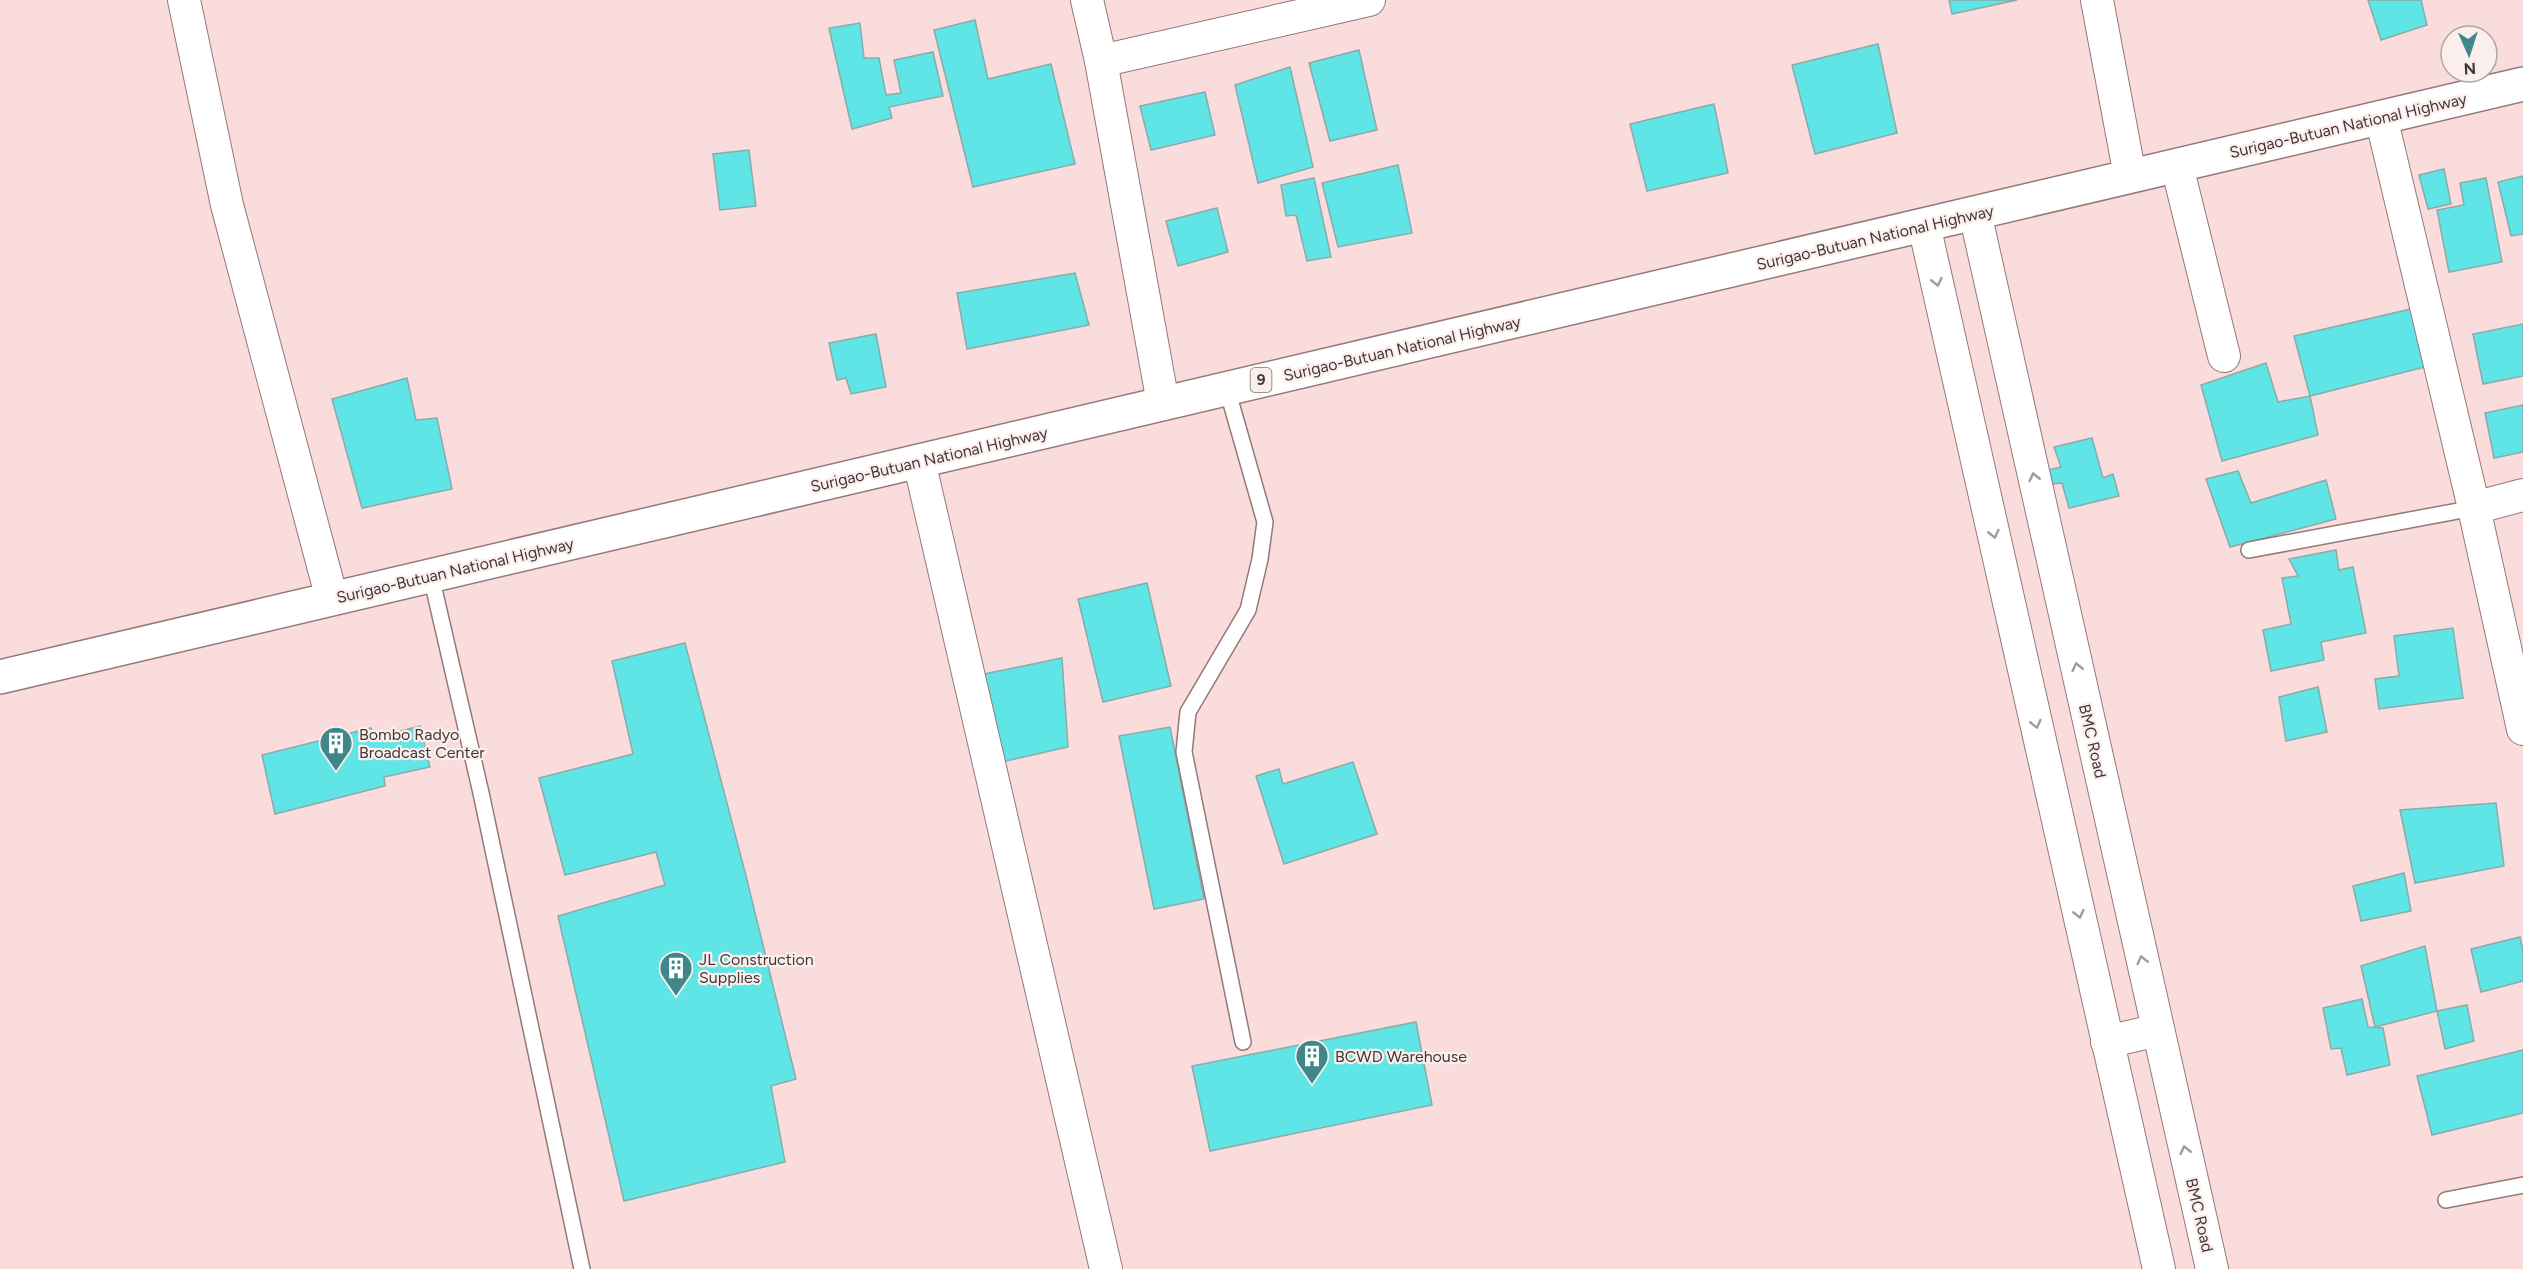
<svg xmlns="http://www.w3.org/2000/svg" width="2523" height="1269" viewBox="0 0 2523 1269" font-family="Figtree,sans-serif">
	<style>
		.building { fill: #5fe5e6; stroke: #8baaaa; stroke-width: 1.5 }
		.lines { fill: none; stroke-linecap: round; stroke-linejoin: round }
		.lane-casing { stroke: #947979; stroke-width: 18 }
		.street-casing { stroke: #947979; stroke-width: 34 }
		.primary-casing { stroke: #947979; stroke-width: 36 }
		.lane { stroke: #fff; stroke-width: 15 }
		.street { stroke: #fff; stroke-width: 32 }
		.primary { stroke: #fff; stroke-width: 33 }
		.oneway { stroke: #a19b9b }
		.labels { text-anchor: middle; stroke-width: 4.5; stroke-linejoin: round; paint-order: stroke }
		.shield { fill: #fbefee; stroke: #7a6e6e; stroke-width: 1.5 }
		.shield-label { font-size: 15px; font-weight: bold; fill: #433737 }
		.street-label { font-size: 16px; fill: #433737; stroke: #fbefee }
		.poi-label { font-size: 16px; fill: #433737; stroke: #fbefee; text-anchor: start }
	</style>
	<rect width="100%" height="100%" fill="#fbdcdc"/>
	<!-- building -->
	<g class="building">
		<path d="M1949,0H2017L1952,14Z"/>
		<path d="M2368,0H2421L2427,25L2381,40Z"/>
		<path d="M975,20L988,79L1051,64L1075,164L973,187L934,30Z"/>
		<path d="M860,23L864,58H879L886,95L901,93L894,60L933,52L943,96L889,107L892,118L852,129L829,28Z"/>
		<path d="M1878,44L1897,133L1815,154L1792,65Z"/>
		<path d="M1359,50L1377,130L1330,141L1309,63Z"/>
		<path d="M1290,67L1313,167L1258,183L1235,85Z"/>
		<path d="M1205,92L1215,135L1151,150L1140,106Z"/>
		<path d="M1714,104L1728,173L1647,191L1630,124Z"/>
		<path d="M749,150L756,206L720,210L713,154Z"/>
		<path d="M1398,165L1412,233L1338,247L1322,183Z"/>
		<path d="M2444,169L2451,204L2428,209L2419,175Z"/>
		<path d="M2523,176V234L2511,236L2498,182Z"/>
		<path d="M1314,178L1331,257L1307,261L1296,215L1286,216L1281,185Z"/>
		<path d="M2486,178L2502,262L2449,272L2437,210L2464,205L2460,183Z"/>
		<path d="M1217,208L1228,252L1178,266L1166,221Z"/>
		<path d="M1075,273L1089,325L967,349L957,293Z"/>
		<path d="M2411,309L2425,367L2310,396L2294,336Z"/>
		<path d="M2523,324V376L2483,384L2473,334Z"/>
		<path d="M876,334L886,387L851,394L846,378L837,380L829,343Z"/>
		<path d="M2266,363L2278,402L2310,396L2318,435L2222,461L2201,385Z"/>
		<path d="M407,378L416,420L437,418L452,489L362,508L332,399Z"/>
		<path d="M2523,405V452L2494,458L2485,413Z"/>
		<path d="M2092,438L2103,478L2113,474L2119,496L2069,508L2062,483L2051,484L2048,470L2061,467L2054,447Z"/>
		<path d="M2238,471L2251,503L2326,480L2336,519L2230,547L2206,479Z"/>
		<path d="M2336,550L2339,570L2353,567L2366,633L2321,642L2324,660L2271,671L2263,630L2291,624L2282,578L2298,576L2289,559Z"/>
		<path d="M1147,583L1171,686L1103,702L1078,599Z"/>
		<path d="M2453,628L2463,698L2379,709L2375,679L2399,676L2394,636Z"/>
		<path d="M685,643L746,876L796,1079L771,1086L785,1162L624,1201L558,916L665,885L656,852L565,875L539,778L633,754L612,661Z"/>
		<path d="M1062,658L1068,747L993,764L974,676Z"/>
		<path d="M2318,687L2327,732L2286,741L2279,697Z"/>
		<path d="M420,726L430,767L384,777L385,786L275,814L262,755L371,728L375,738Z"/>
		<path d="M1170,727L1204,899L1154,909L1119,736Z"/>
		<path d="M1353,762L1377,834L1284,864L1256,776L1279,769L1283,784Z"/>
		<path d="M2496,803L2504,866L2415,883L2400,810Z"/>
		<path d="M2404,873L2411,911L2361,921L2353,886Z"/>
		<path d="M2520,937L2523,951V981L2481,992L2471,949Z"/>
		<path d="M2425,946L2437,1011L2375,1027L2361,966Z"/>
		<path d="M2362,999L2368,1027L2383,1028L2390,1065L2347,1075L2341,1048L2331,1049L2323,1008Z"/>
		<path d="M2467,1005L2474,1041L2445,1049L2437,1011Z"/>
		<path d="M1416,1022L1432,1105L1210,1151L1192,1066Z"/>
		<path d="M2523,1050V1113L2432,1135L2417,1076Z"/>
	</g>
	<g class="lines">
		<!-- lane casing -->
		<g class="lane-casing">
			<g id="lane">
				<path d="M1227,389L1265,522L1260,559L1248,610L1188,712L1184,752L1243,1042"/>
				<path d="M2249,550L2474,508"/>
				<path d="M431,576L481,793L582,1269"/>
				<path d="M2446,1200L2523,1185"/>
			</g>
		</g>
		<!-- street casing -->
		<g class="street-casing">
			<g id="street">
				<path d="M184,0L227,205L332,599"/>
				<path d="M1087,0L1101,61L1163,403"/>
				<path d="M2097,0L2130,176"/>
				<path d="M1101,61L1369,0"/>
				<path d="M2381,117L2474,508L2523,729"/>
				<path d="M2177,166L2224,356"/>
				<path d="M1975,213L2212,1269"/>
				<path d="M1924,225L2159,1269"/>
				<path d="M919,461L1106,1269"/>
				<path d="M2474,508L2523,495"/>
				<path d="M2107,1042L2158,1030"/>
			</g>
		</g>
		<!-- primary casing -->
		<g class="primary-casing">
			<path id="primary" d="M0,677L2523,84"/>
		</g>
		<!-- lane -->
		<use href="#lane" class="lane"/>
		<!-- street -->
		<use href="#street" class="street"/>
		<!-- primary -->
		<use href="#primary" class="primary"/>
	</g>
	<!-- one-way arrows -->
	<defs><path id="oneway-chevron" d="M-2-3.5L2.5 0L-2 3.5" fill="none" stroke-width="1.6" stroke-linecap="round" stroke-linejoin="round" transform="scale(1.5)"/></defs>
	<g class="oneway">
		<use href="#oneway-chevron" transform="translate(1937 282) rotate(77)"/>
		<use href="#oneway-chevron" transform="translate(2034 477) rotate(-103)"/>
		<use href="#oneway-chevron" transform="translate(1994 534) rotate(77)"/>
		<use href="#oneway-chevron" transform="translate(2077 667) rotate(-103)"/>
		<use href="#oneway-chevron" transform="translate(2036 724) rotate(77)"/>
		<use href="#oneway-chevron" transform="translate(2079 914) rotate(77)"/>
		<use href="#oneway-chevron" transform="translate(2142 960) rotate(-103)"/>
		<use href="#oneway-chevron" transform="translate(2185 1150) rotate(-103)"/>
	</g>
	<!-- icons -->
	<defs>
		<g id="building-pin" transform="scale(1.725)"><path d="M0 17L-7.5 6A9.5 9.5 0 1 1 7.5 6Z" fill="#3f8788" stroke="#fbefee"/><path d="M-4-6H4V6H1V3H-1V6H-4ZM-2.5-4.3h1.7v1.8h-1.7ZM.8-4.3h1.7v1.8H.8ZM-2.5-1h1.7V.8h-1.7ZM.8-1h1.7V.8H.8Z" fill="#fff"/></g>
	</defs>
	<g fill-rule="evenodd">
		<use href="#building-pin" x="336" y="743"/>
		<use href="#building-pin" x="676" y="968"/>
		<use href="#building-pin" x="1312" y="1056"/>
	</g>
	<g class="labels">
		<!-- shield labels -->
		<rect class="shield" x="1250.5" y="368" width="21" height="24" rx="4.5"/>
		<g class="shield-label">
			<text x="1261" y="385">9</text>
		</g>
		<!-- street labels -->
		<g class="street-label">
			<text transform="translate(2348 125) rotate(-13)" y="6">Surigao-Butuan National Highway</text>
			<text transform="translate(1875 237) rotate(-13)" y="6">Surigao-Butuan National Highway</text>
			<text transform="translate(1402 348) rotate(-13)" y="6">Surigao-Butuan National Highway</text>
			<text transform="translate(929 459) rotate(-13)" y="6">Surigao-Butuan National Highway</text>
			<text transform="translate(455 570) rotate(-13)" y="6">Surigao-Butuan National Highway</text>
			<text transform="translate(2093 741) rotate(77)" y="6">BMC Road</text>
			<text transform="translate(2200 1215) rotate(77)" y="6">BMC Road</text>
		</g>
		<!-- poi labels -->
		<g class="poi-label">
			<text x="359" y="740">Bombo Radyo<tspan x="359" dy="18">Broadcast Center</tspan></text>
			<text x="699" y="965">JL Construction<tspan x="699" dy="18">Supplies</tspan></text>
			<text x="1335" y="1062">BCWD Warehouse</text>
		</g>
	</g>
	<!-- north arrow -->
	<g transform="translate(2469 54) rotate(177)"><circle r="28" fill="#fbefee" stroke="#b1a5a5" stroke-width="1.5"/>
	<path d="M0-4.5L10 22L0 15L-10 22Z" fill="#3f8788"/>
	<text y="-9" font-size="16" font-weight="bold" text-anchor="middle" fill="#433737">N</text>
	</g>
</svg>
